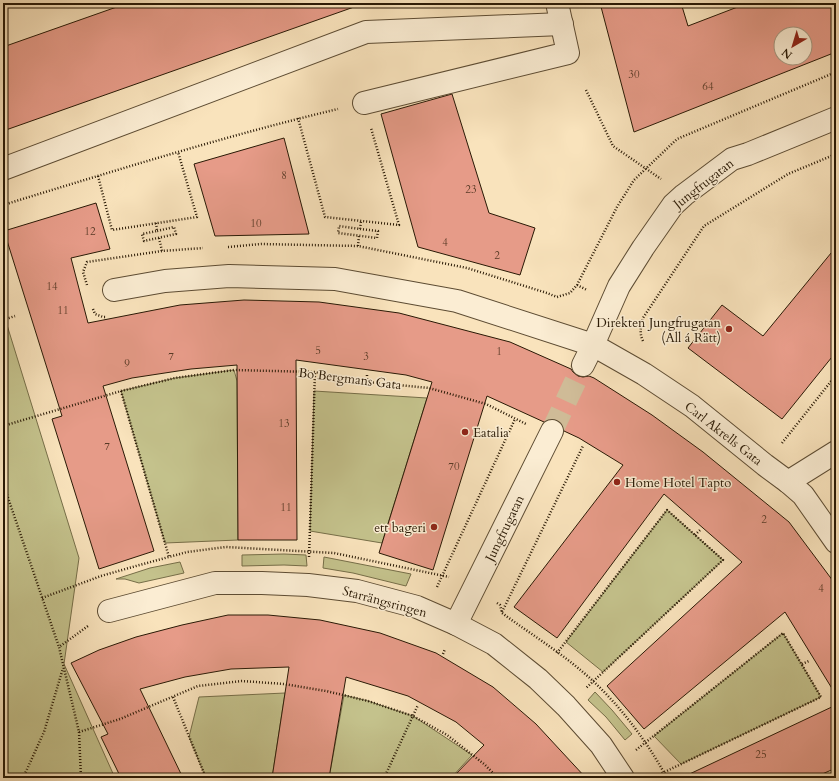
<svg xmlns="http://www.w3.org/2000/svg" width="839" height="781" viewBox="0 0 839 781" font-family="Cardo,serif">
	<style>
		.green { fill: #c4c28c; stroke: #766e48 }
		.building { fill: #e69b88; stroke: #291905; fill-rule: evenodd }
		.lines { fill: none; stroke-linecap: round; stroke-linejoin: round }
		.minor-tunnel { stroke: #cfbb97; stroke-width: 22; stroke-dasharray: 22 11; stroke-linecap: butt }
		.minor-casing { stroke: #5d4c33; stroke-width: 24 }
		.path { stroke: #291905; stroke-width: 2.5; stroke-dasharray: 1 2; stroke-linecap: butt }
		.minor { stroke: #fbedd3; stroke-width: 22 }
		.poi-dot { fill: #8f2418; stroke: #fbedd3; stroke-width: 1.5 }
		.labels { text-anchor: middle; stroke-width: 3; stroke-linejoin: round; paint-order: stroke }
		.number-label { font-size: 11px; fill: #583a26 }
		.street-label { font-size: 13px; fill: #291905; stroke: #fbedd3 }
		.poi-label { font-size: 13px; fill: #291905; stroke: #fbedd3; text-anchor: end }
	</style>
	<rect width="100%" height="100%" fill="#f9e3bc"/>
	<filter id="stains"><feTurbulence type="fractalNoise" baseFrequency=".005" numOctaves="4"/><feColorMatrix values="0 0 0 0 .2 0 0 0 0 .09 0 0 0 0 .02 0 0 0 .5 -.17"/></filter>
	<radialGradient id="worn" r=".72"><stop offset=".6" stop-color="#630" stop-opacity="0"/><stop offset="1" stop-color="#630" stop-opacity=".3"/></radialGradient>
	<!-- green -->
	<g class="green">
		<path d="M3,312L79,558L64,664L115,778H3Z"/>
		<path d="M234,370L237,381L238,540L165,543L121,391L175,378Z"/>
		<path d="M314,391L427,398L382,543L310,531Z"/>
		<path d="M667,510L723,560L603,672L566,642Z"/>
		<path d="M284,554L306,555L307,566L284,565L242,566V555Z"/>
		<path d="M324,557L411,574L406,586L353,573L323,568Z"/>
		<path d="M180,562L184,573L139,583L125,579H116L150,568Z"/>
		<path d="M783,633L821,697L681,764L654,736Z"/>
		<path d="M595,692L612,710L632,734L625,740L606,717L588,700Z"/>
		<path d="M285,693L272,778H206L189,737L199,697Z"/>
		<path d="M344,695L368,701L413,716L472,755L451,778H329Z"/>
	</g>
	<!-- building -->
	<g class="building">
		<path d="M128,3H354V7L3,131V47Z"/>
		<path d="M600,3H681L688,26L748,3H836V52L634,132ZM781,34H805V58H781Z"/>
		<path d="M452,94L489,213L535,228L520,275L418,247L381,114Z"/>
		<path d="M284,138L309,234L215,236L194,164Z"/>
		<path d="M96,203L110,249L71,258L88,323L180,305L244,300L319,302L399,313L510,342L571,369L573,372L578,376L583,377L589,376L594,378L652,415L703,452L789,522L836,585V695L785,612L644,729L607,686L742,562L664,494L557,638L514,607L623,465L579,438L564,431L563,424L558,420L551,419L544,422L487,396L433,570L379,553L432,382L406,375L296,360L297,540H238L237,365L191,369L132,378L103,386L154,551L99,569L52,419L62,416L4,231Z"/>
		<path d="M836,247V352L782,419L688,348L722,305L763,336Z"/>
		<path d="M228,615H268L320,620L380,633L436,653L493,687L536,724L586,778H452L484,745L456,722L408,696L346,677L329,778H272L289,667L231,669L185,677L140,689L183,778H121L101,737L108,734L71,663L99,650L136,637L182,625Z"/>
		<path d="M836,705V768L813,778H681Z"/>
	</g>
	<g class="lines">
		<!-- minor-tunnel -->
		<path class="minor-tunnel" d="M552,431L583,365"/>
		<!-- minor casing -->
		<g class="minor-casing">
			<g id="minor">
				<path d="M364,103L568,53L557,3"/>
				<path d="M3,169L366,32L562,24"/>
				<path d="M114,290L165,281L229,276L335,279L457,301L593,345L644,374L692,406L765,465L788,482L803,495L836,542"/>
				<path d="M583,365L593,345L619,286L643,248L673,205L684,195L732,159L748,154L836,118"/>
				<path d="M788,482L836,452"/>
				<path d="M109,611L215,583H262L308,585L357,591L417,607L456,624L494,644L538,679L566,706L601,745L623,778"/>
				<path d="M456,624L552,431"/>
			</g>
		</g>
		<!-- path -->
		<g class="path">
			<path d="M586,90L613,146L661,179"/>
			<path d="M298,118L325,217L399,225L371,128"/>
			<path d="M98,176L112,230L197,217L178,152"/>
			<path d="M3,205C114,171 225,136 338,109"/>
			<path d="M156,223L157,231L142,234L144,241L176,234L174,227L157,231"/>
			<path d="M360,229L378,231L377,238L338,233L339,226L360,229L361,221"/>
			<path d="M159,238L162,251"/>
			<path d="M358,246L359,235"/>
			<path d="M228,247L261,244L358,246L467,268L547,293L557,297L570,293L577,285L617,207L634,180L677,139L836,72"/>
			<path d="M87,285L83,272L87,262L162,251L203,248"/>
			<path d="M577,285L587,290"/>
			<path d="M93,309L95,314L103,317H106"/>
			<path d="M3,320L15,316"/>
			<path d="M643,341C639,333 641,326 643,318L704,226L788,174L836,154"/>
			<path d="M367,382V373"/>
			<path d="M121,391L169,557"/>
			<path d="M3,426L121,391L175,378L234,370L315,372L367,382L429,388L486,404L526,424"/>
			<path d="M782,443L836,375"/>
			<path d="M3,483L59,647"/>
			<path d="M695,535L700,530"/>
			<path d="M309,557L315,372"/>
			<path d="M832,570L836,576"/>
			<path d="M437,587L515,419"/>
			<path d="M42,598L101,576L136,566L187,552L226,547L334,553L449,577"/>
			<path d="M497,603L500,605L502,613C532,635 565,655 593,681C622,708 648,743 667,778"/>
			<path d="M502,612L583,446"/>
			<path d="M557,653L667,510L723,560L586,688"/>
			<path d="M443,654L445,649"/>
			<path d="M802,664L809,661"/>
			<path d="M173,697L206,778"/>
			<path d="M79,732L120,719L198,686L242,681L284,684L326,691L368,701L413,716L447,735L484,764L498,778"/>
			<path d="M636,750L783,633L821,697L652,778"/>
			<path d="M23,778L44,732L63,668"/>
			<path d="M81,778L79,732L59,647L88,626"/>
			<path d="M384,778L418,705"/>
		</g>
		<!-- minor -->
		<use href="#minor" class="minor"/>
	</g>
	<!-- markers -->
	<g class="poi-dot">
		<circle cx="729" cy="329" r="4"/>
		<circle cx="465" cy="432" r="4"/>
		<circle cx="617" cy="482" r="4"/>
		<circle cx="434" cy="527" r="4"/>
	</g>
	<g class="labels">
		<!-- number labels -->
		<g class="number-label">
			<text x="634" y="78">30</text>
			<text x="708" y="90">64</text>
			<text x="284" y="179">8</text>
			<text x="471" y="193">23</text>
			<text x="256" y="227">10</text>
			<text x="90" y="235">12</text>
			<text x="445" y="246">4</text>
			<text x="497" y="259">2</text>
			<text x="52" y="290">14</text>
			<text x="63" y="314">11</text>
			<text x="318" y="354">5</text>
			<text x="499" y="355">1</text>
			<text x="171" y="360">7</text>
			<text x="366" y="360">3</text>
			<text x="127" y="367">9</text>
			<text x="284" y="427">13</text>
			<text x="107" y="450">7</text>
			<text x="454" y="470">70</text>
			<text x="286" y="511">11</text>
			<text x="764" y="523">2</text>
			<text x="821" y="592">4</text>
			<text x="761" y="758">25</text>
		</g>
		<!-- street labels -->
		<g class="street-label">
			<text transform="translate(703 183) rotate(-38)" y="5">Jungfrugatan</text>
			<text transform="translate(350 378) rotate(7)" y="5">Bo Bergmans Gata</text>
			<text transform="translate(724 433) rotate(38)" y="5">Carl Akrells Gata</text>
			<text transform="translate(504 528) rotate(-64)" y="5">Jungfrugatan</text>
			<text transform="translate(385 601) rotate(15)" y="5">Starrängsringen</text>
		</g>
		<!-- poi labels -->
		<g class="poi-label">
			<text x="721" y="327">Direkten Jungfrugatan<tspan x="721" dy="15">(All á Rätt)</tspan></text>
			<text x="473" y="437" text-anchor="start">Eatalia</text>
			<text x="625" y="487" text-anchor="start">Home Hotel Tapto</text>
			<text x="426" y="532">ett bageri</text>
		</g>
	</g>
	<!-- margin -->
	<rect width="839" height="781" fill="none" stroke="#f9e3bc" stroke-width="16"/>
	<rect x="4" y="4" width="831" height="773" fill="none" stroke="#291905" stroke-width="2"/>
	<rect x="8" y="8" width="823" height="765" fill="none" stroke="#291905"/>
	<!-- north arrow -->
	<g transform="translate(793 46) rotate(218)"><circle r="19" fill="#fbedd3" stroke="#a79881"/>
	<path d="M0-3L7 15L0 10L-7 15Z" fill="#8f2418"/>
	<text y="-6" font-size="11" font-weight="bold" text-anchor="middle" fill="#291905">N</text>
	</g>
	<rect width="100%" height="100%" filter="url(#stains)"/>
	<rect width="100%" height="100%" fill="url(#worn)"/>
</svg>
